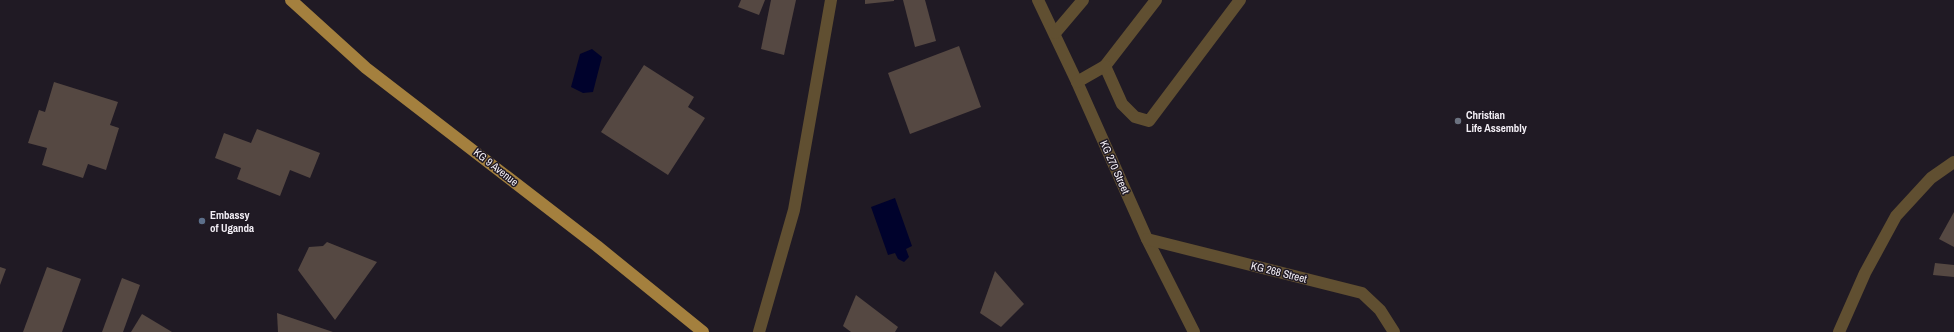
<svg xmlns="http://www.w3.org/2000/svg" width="1954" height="332" viewBox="0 0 1954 332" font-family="'Archivo Narrow',sans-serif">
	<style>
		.water { fill: #00022c }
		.building { fill: #554842 }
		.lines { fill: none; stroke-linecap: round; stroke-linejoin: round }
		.minor { stroke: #604f31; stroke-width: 12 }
		.major { stroke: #a4803e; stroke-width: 12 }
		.worship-dot { fill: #6b7280; stroke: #201a24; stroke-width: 1.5 }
		.service-dot { fill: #5c6f8a; stroke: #201a24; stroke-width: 1.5 }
		.labels { text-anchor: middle; stroke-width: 3; stroke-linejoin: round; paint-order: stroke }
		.poi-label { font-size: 11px; font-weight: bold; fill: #f2eef5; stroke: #201a24; text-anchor: start }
		.street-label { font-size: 11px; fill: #f2eef5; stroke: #201a24 }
	</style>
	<rect width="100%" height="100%" fill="#201a24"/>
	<!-- water -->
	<g class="water">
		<path d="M592,49L602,57L593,92L583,93L571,87L580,54Z"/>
		<path d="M895,198L912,246L906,249L909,257L904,262L898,259L895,253L888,255L871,207Z"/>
	</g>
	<!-- building -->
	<g class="building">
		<path d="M741,0H765L759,15L738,7Z"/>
		<path d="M771,0H796L784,55L761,49Z"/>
		<path d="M865,0H894V1L865,4Z"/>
		<path d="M903,0H925L936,41L915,47Z"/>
		<path d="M959,46L981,107L910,134L888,73Z"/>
		<path d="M644,65L694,97L688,107L705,118L668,175L601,132Z"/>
		<path d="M54,82L118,102L110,125L119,128L106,170L88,164L83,178L42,165L47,148L28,143L39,110L45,112Z"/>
		<path d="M257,129L320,153L310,178L290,170L280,196L237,179L241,168L215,158L224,133L251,143Z"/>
		<path d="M1954,212V247L1939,239Z"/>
		<path d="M327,242L377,262L335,320L298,270L309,247L323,246Z"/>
		<path d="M1935,263L1954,265V277L1933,275Z"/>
		<path d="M0,267L6,269L0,285Z"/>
		<path d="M47,267L81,279L62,332H23Z"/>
		<path d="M995,271L1024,304L1001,327L980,313Z"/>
		<path d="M122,278L140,285L123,332H102Z"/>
		<path d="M856,295L898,327L895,332H851L843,326Z"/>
		<path d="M277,313L333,332H278Z"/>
		<path d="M142,314L172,332H131Z"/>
	</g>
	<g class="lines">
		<!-- minor -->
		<g class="minor">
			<path d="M1038,0L1077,82L1147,239L1194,332"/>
			<path d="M1055,33L1083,0"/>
			<path d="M1105,66L1156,0"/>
			<path d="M1077,82L1105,66L1122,104L1135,117L1149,121L1240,0"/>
			<path d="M1147,239L1362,293L1380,310L1394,332"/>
			<path d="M759,332L794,210L831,0"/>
			<path d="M1839,332L1865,273L1896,216L1931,178L1954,162"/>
		</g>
		<!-- major -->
		<path class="major" d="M291,0L366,68L597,246L703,332"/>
	</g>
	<!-- markers -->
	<circle class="worship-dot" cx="1458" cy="121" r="4"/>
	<circle class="service-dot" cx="202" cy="221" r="4"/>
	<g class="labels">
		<!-- poi labels -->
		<g class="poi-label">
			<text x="1466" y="119">Christian<tspan x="1466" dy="13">Life Assembly</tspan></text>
			<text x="210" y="219">Embassy<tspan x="210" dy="13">of Uganda</tspan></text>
		</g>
		<!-- street labels -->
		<g class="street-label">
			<text transform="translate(496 167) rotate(38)" y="4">KG 9 Avenue</text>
			<text transform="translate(1115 167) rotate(66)" y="4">KG 270 Street</text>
			<text transform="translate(1279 272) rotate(14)" y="4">KG 268 Street</text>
		</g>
	</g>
</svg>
